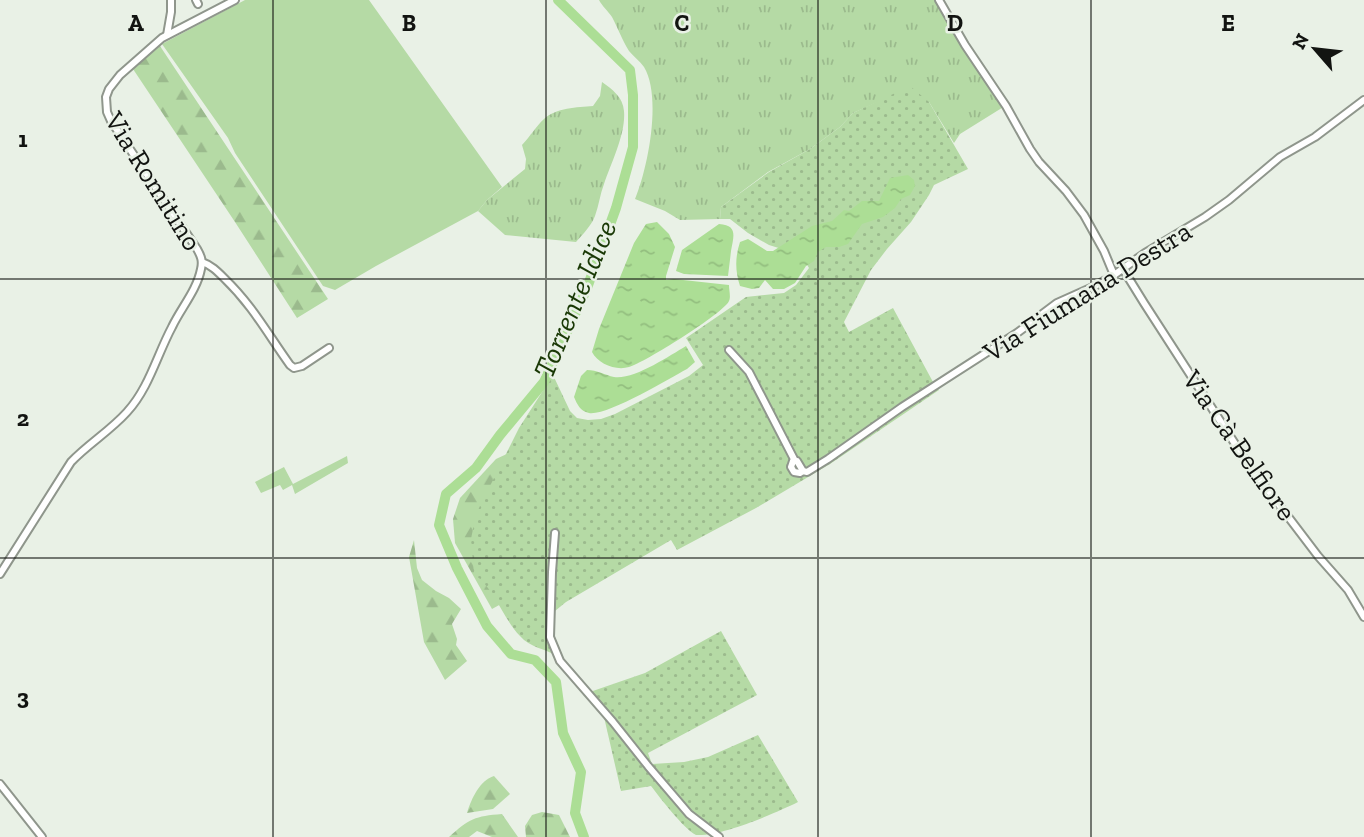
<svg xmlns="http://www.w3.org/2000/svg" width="1364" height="837" viewBox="0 0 1364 837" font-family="'Zilla Slab',serif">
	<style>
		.grass { fill: url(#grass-tufts) }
		.forest { fill: url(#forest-firs) }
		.park { fill: url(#park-dots) }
		.garden { fill: #b5daa5 }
		.water { fill: url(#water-ripples) }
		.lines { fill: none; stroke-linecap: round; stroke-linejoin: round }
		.river { stroke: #acde95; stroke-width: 10 }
		.street-casing { stroke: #8f968c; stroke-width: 10 }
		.street { stroke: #fff; stroke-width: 6 }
		.grid { fill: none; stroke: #121411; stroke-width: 2; stroke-opacity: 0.55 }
		.labels { text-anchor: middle; stroke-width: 5; stroke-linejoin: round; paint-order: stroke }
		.street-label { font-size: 28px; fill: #121411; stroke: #e9f1e6 }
		.water-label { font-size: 30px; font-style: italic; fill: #193805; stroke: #e9f1e6 }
		.grid-label { font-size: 23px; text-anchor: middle; font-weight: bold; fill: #121411; stroke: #e9f1e6; stroke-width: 5; stroke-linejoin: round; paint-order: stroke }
	</style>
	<defs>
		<pattern id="grass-tufts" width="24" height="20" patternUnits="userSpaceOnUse" patternTransform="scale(1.75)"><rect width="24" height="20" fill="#b5daa5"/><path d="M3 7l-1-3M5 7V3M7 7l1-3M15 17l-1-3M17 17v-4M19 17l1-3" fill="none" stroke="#9bba8d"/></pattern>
		<pattern id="forest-firs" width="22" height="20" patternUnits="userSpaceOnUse" patternTransform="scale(1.75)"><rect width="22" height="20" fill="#b5daa5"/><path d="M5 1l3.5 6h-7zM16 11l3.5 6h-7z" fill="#9bba8d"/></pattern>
		<pattern id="park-dots" width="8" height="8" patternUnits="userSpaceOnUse" patternTransform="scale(1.75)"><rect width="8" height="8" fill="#b5daa5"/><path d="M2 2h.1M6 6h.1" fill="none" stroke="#9bba8d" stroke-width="1.8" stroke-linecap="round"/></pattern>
		<pattern id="water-ripples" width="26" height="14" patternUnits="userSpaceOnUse" patternTransform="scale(1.75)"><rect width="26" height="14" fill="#acde95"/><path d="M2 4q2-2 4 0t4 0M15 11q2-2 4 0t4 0" fill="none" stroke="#93be7f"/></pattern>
	</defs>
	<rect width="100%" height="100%" fill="#e9f1e6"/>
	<!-- grass -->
	<g class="grass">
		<path d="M599,0H937L1005,106L960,134L954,143L929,102L880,101L853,113L840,127L810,149L768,172L721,207L720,219L680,220L665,211L635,199C648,168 662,97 644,67C640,61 633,56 629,51C622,40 618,28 612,17C608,11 602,6 599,0Z"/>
		<path d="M602,82C612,89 623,97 624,111C626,134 611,163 604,184C600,194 599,205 595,216C591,226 583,234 576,242L505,235L478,211L487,200L525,169L526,159L522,145C530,137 536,126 544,119C556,108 577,107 593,106L600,96Z"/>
	</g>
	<!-- forest -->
	<g class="forest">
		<path d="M160,46L328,299L297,318L235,222L133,69Z"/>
		<path d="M528,444L543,581L492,609L455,543L453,519L460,498L496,459Z"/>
		<path d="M414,540L417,568L422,580L436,591L449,598L461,609L452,624L457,639L456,645L467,661L445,680L424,642L409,557Z"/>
		<path d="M494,776L510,794L493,809L467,813C471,799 480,780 494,776Z"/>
		<path d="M542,812L559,815L570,837H526L525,826L532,815Z"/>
		<path d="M502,814L518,837H492L477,831L469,837H449C469,819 475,816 502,814Z"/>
	</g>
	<!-- park -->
	<g class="park">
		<path d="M910,86L929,102L968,169L934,185L929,195L911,222L887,249L871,270L844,322L849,332L893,308L933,382L939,390L830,464L756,508L677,550L671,540L566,602L555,611L553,634L558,657C545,648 530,648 520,636C502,617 495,589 474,574L471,539L476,514L519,428L553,375L570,411L577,418L588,420L601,419L615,414L689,376L703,365L686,338L746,297L784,293L796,285L809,268L801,255L769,245L748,233L730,219H720L721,207L769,172L810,149L840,127L853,113Z"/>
		<path d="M721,631L757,695L648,753L652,764L684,762L708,757L758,735L798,802C776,813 720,837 696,835C683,828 661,799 651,786L621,791L604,717L587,693L645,673Z"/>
	</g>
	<!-- garden -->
	<g class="garden">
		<path d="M245,0H369L502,187L487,200L478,211L376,266L335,290L323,286L235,153L228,138L162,44Z"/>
		<path d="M347,456L348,463L295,494L292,485L283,490L280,485L261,493L255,482L284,467L293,484Z"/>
	</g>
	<!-- water -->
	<g class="water">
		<path d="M908,175L914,180L915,186L910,195L901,199L895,208L883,217L862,224L848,244L839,247H826L818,252L814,261L806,266L795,283L784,289H773L765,280L759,288L752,289L740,286C735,271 735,257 740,242L748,239L767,251H773L812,226L832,221L844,210L849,211L862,201H879L890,178Z"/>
		<path d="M657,222L669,234L675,247L666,276V280L674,279L729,285C729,290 731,297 729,301C724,313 644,363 629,367C616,371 598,364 592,352L599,329L634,243L646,224Z"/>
		<path d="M719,224C739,225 733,238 731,251C730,260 729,268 728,276L684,274L676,271L682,250Z"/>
		<path d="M686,346L695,362L687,369C668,379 608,416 589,413C580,411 577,404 574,397L581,376L587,370C597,370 605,375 614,377C634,380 669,356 686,346Z"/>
	</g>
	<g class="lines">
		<!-- river -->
		<path class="river" d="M558,0L630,70L633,95V147L616,208L587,288L544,382L500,435L476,468L446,494L439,525L457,568L487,626L511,654L535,660L556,682L563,733L581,772L575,813L584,837"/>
		<!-- street casing -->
		<g class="street-casing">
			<g id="street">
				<path d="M196,0L198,4"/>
				<path d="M939,0L965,45L1006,106L1030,149L1039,162L1066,191L1084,215L1104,251L1114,275"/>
				<path d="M167,35L171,12V0"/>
				<path d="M202,262C211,265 217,271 224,278C253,306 267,333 290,365L294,368L302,366L329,348"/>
				<path d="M1123,269L1144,303L1248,464L1318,556L1348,590L1364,617"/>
				<path d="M729,350L749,372L795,461"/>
				<path d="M803,471L800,473L794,472L791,467L793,461H797L803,471L807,472L828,459L902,407L1017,333L1057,303L1095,286L1114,275L1145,253L1205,217L1229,200L1280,157L1315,137L1364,100"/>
				<path d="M555,533L552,572L550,637L560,661L613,722L648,766L689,814L719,837"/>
				<path d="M0,574L71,462C88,444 110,431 127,412C149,388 157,355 172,327C181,308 197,290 201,269C203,261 201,256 197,249L111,121L107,112L106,97L109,89L120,75L162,38L235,0"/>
				<path d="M0,784L42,837"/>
			</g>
		</g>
		<!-- street -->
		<use href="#street" class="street"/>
	</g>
	<!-- grid -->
	<path class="grid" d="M273,0V837M546,0V837M818,0V837M1091,0V837M0,279H1364M0,558H1364"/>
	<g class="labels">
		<!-- street labels -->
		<g class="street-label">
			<text transform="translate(154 181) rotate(58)" y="10">Via Romitino</text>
			<text transform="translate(1087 291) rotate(-32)" y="10">Via Fiumana Destra</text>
			<text transform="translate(1240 445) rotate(55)" y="10">Via Cà Belfiore</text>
		</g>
		<!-- water labels -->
		<g class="water-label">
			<text transform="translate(575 299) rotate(-67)" y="10">Torrente Idice</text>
		</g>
	</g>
	<g class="grid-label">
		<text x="136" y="31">A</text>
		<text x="409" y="31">B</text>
		<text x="682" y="31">C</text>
		<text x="955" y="31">D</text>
		<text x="1228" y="31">E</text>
		<text x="23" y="147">1</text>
		<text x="23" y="426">2</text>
		<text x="23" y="705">3</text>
	</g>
	<!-- north arrow -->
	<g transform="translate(1315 49) rotate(298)" stroke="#e9f1e6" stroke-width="5" paint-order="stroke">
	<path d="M0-5L12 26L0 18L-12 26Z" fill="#121411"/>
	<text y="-10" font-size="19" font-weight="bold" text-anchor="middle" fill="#121411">N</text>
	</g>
</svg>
